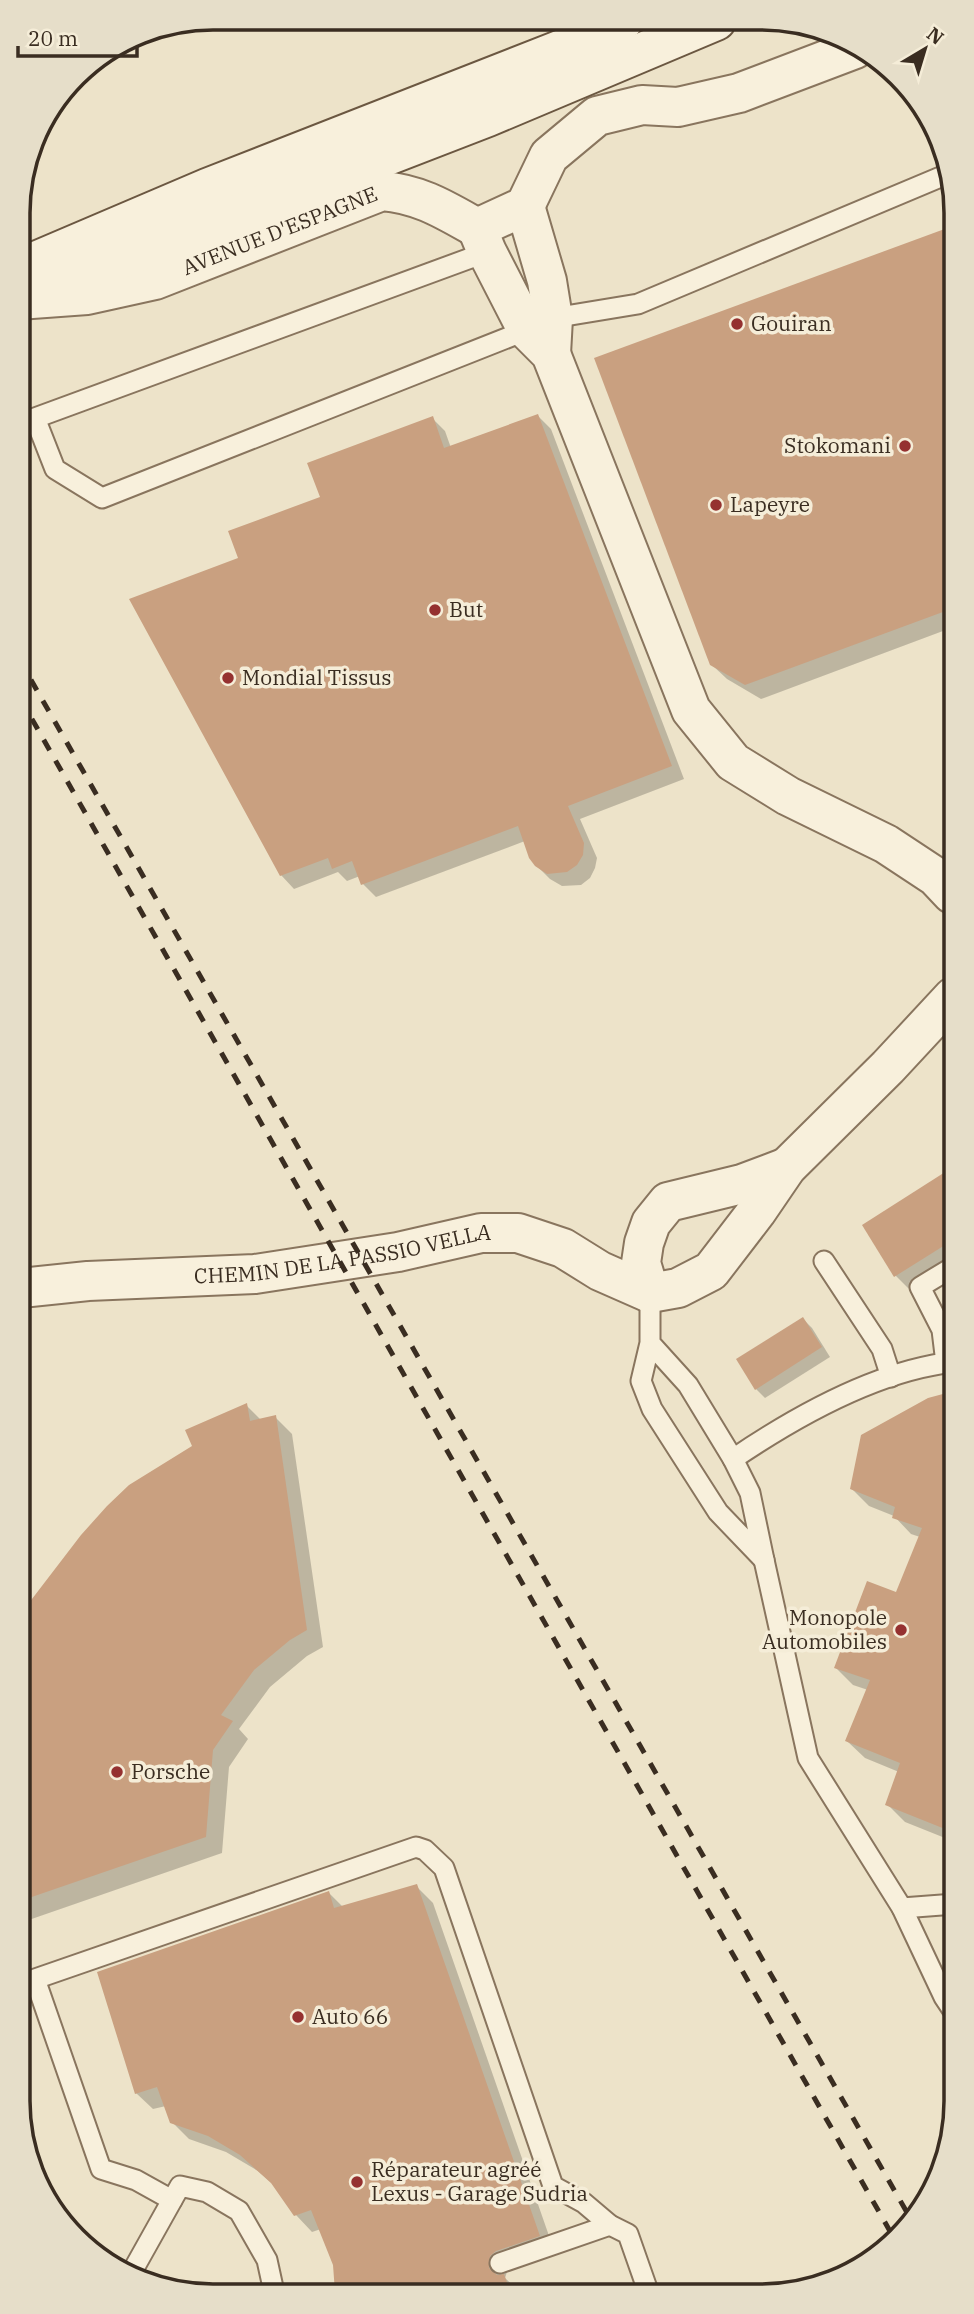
<svg xmlns="http://www.w3.org/2000/svg" width="974" height="2314" viewBox="0 0 974 2314" font-family="'IBM Plex Serif',serif">
	<style>
		.shadow { fill: #0003 }
		.building { fill: #c9a080 }
		.lines { fill: none; stroke-linecap: round; stroke-linejoin: round }
		.lane-casing { stroke: #89755e; stroke-width: 23 }
		.street-casing { stroke: #89755e; stroke-width: 42 }
		.secondary-casing { stroke: #6b5741; stroke-width: 42 }
		.lane { stroke: #f8f0dc; stroke-width: 19 }
		.street { stroke: #f8f0dc; stroke-width: 38 }
		.secondary { stroke: #f8f0dc; stroke-width: 38 }
		.rail { stroke: #3a2d21; stroke-width: 5; stroke-dasharray: 12 12; stroke-linecap: butt }
		.poi-dot { fill: #953130; stroke: #f5edd8; stroke-width: 2.5 }
		.labels { text-anchor: middle; stroke-width: 7; stroke-linejoin: round; paint-order: stroke }
		.street-label { font-size: 21px; fill: #3a2d21; stroke: #f5edd8 }
		.poi-label { font-size: 21px; fill: #3a2d21; stroke: #f5edd8; text-anchor: start }
		.rim { fill: none; stroke: #3a2d21; stroke-width: 3.5 }
	</style>
	<rect width="100%" height="100%" fill="#ede3c9"/>
	<!-- shadow -->
	<g class="shadow">
		<path d="M950,229L951,628L761,699L727,679L711,664L596,359Z"/>
		<path d="M538,416L551,429L684,779L580,819L597,858L595,868L590,878L581,885L562,886L550,879L536,865L525,841L376,897L363,884L360,876L347,881L338,872L294,889L281,875L240,560L432,418L445,431L451,448Z"/>
		<path d="M953,1169V1262L909,1289L896,1276L864,1225Z"/>
		<path d="M803,1319L812,1328L830,1357L765,1398L756,1389Z"/>
		<path d="M954,1393L955,1842L905,1822L887,1804L899,1772L865,1758L847,1741L868,1690L853,1685L836,1668L897,1595L920,1537L911,1534L894,1516L869,1506L852,1489Z"/>
		<path d="M246,1405L261,1420L275,1417L292,1434L323,1647L307,1656L270,1687L239,1729L248,1739L229,1767L222,1853L23,1922L22,1615L194,1447Z"/>
		<path d="M416,1886L433,1903L555,2253L512,2268L507,2272L505,2278L519,2291L337,2292L334,2265L321,2229L312,2232L296,2215L275,2186L258,2171L226,2152L189,2139L172,2122L166,2106L153,2109L136,2093L329,1893L343,1907Z"/>
	</g>
	<!-- building -->
	<g class="building">
		<path d="M950,227L951,609L745,685L710,665L594,358Z"/>
		<path d="M538,414L672,766L568,806L584,843L583,855L577,865L567,872L547,874L535,866L529,858L518,826L361,885L352,861L332,869L328,858L280,876L129,599L238,558L228,531L320,497L307,463L433,416L444,448Z"/>
		<path d="M953,1167V1240L894,1277L862,1225Z"/>
		<path d="M803,1317L822,1347L755,1390L736,1359Z"/>
		<path d="M954,1391L955,1724V1833L885,1805L900,1763L845,1741L870,1680L834,1668L867,1581L896,1592L922,1528L892,1518L895,1507L850,1489L861,1435L928,1398Z"/>
		<path d="M247,1403L250,1421L276,1415L307,1630L290,1640L254,1670L221,1715L233,1721L213,1750L206,1837L23,1900L22,1612L81,1535L107,1506L129,1485L192,1446L185,1430Z"/>
		<path d="M417,1884L540,2236L496,2251L490,2256L489,2268L497,2275L504,2274L510,2291L335,2292L333,2265L311,2210L294,2216L271,2183L240,2155L208,2136L170,2123L157,2087L135,2094L97,1972L329,1891L334,1908Z"/>
	</g>
	<g class="lines">
		<!-- lane casing -->
		<g class="lane-casing">
			<g id="lane">
				<path d="M487,252L35,418L55,469L102,498L527,330L553,318L638,304L950,173"/>
				<path d="M824,1261L882,1349L891,1377"/>
				<path d="M650,1293V1343L641,1381L652,1409L718,1512L764,1560L750,1493L733,1459L688,1385L650,1343"/>
				<path d="M946,1363L942,1330L920,1287L953,1267"/>
				<path d="M733,1459C795,1417 879,1370 954,1362"/>
				<path d="M764,1560L808,1758L902,1908L944,1997L956,2015"/>
				<path d="M902,1908L955,1904"/>
				<path d="M172,2200L136,2180L101,2169L35,1979L416,1847L425,1850L444,1868L553,2186L584,2203L610,2225L628,2234L648,2291"/>
				<path d="M500,2263L610,2225"/>
				<path d="M133,2270L180,2186L207,2192L239,2211L267,2260L274,2292"/>
			</g>
		</g>
		<!-- street casing -->
		<g class="street-casing">
			<g id="street">
				<path d="M525,206L547,281L553,318L551,354"/>
				<path d="M477,228L487,252L527,330L551,354L691,710L733,762L788,796L886,844L936,877L952,894"/>
				<path d="M477,228L525,206L549,156L597,116L642,105L678,107L739,93L855,49"/>
				<path id="s1" d="M18,300L87,295L155,280L382,191C420,194 445,210 477,228"/>
				<path id="s2" d="M21,1288L88,1281L255,1274L398,1252L481,1233H518L563,1248L600,1271L650,1293L678,1288L711,1271L757,1211L787,1167L888,1067L953,997"/>
				<path d="M650,1293L641,1263L644,1243L651,1223L668,1202L742,1184L787,1167"/>
			</g>
		</g>
		<!-- secondary casing -->
		<g class="secondary-casing">
			<g id="secondary">
				<path d="M24,266L207,188L567,47L624,20"/>
				<path d="M18,288L118,260L488,117L716,21"/>
			</g>
		</g>
		<!-- lane -->
		<use href="#lane" class="lane"/>
		<!-- street -->
		<use href="#street" class="street"/>
		<!-- secondary -->
		<use href="#secondary" class="secondary"/>
		<!-- rail -->
		<g class="rail">
			<path d="M19,659L913,2223"/>
			<path d="M20,698L895,2240"/>
		</g>
	</g>
	<!-- markers -->
	<g class="poi-dot">
		<circle cx="737" cy="324" r="7"/>
		<circle cx="905" cy="446" r="7"/>
		<circle cx="716" cy="505" r="7"/>
		<circle cx="435" cy="610" r="7"/>
		<circle cx="228" cy="678" r="7"/>
		<circle cx="901" cy="1630" r="7"/>
		<circle cx="117" cy="1772" r="7"/>
		<circle cx="298" cy="2017" r="7"/>
		<circle cx="357" cy="2182" r="7"/>
	</g>
	<g class="labels">
		<!-- street labels -->
		<g class="street-label">
			<text dy="7" stroke="none"><textPath href="#s1" startOffset="273">AVENUE D'ESPAGNE</textPath></text>
			<text dy="7" stroke="none"><textPath href="#s2" startOffset="324">CHEMIN DE LA PASSIO VELLA</textPath></text>
		</g>
		<!-- poi labels -->
		<g class="poi-label">
			<text x="751" y="331">Gouiran</text>
			<text x="891" y="453" text-anchor="end">Stokomani</text>
			<text x="730" y="512">Lapeyre</text>
			<text x="449" y="617">But</text>
			<text x="242" y="685">Mondial Tissus</text>
			<text x="887" y="1625" text-anchor="end">Monopole<tspan x="887" dy="24">Automobiles</tspan></text>
			<text x="131" y="1779">Porsche</text>
			<text x="312" y="2024">Auto 66</text>
			<text x="371" y="2177">Réparateur agréé<tspan x="371" dy="24">Lexus - Garage Sudria</tspan></text>
		</g>
	</g>
	<!-- crop -->
	<path d="M0 0H974V2314H0ZM213 30H761A183 183 0 0 1 944 213V2101A183 183 0 0 1 761 2284H213A183 183 0 0 1 30 2101V213A183 183 0 0 1 213 30Z" fill="#e6dec9" fill-rule="evenodd"/>
	<path class="rim" d="M213 30H761A183 183 0 0 1 944 213V2101A183 183 0 0 1 761 2284H213A183 183 0 0 1 30 2101V213A183 183 0 0 1 213 30Z"/>
	<!-- north arrow -->
	<g transform="translate(925 49) rotate(38)" stroke="#f5edd8" stroke-width="5" paint-order="stroke">
	<path d="M0-5L12 26L0 18L-12 26Z" fill="#3a2d21"/>
	<text y="-10" font-size="19" font-weight="bold" text-anchor="middle" fill="#3a2d21">N</text>
	</g>
	<!-- scale -->
	<path d="M18 46v10h119v-10" fill="none" stroke="#3a2d21" stroke-width="3.5"/>
	<text x="28" y="46" font-size="21" fill="#3a2d21" stroke="#f5edd8" stroke-width="5" paint-order="stroke">20 m</text>
</svg>
